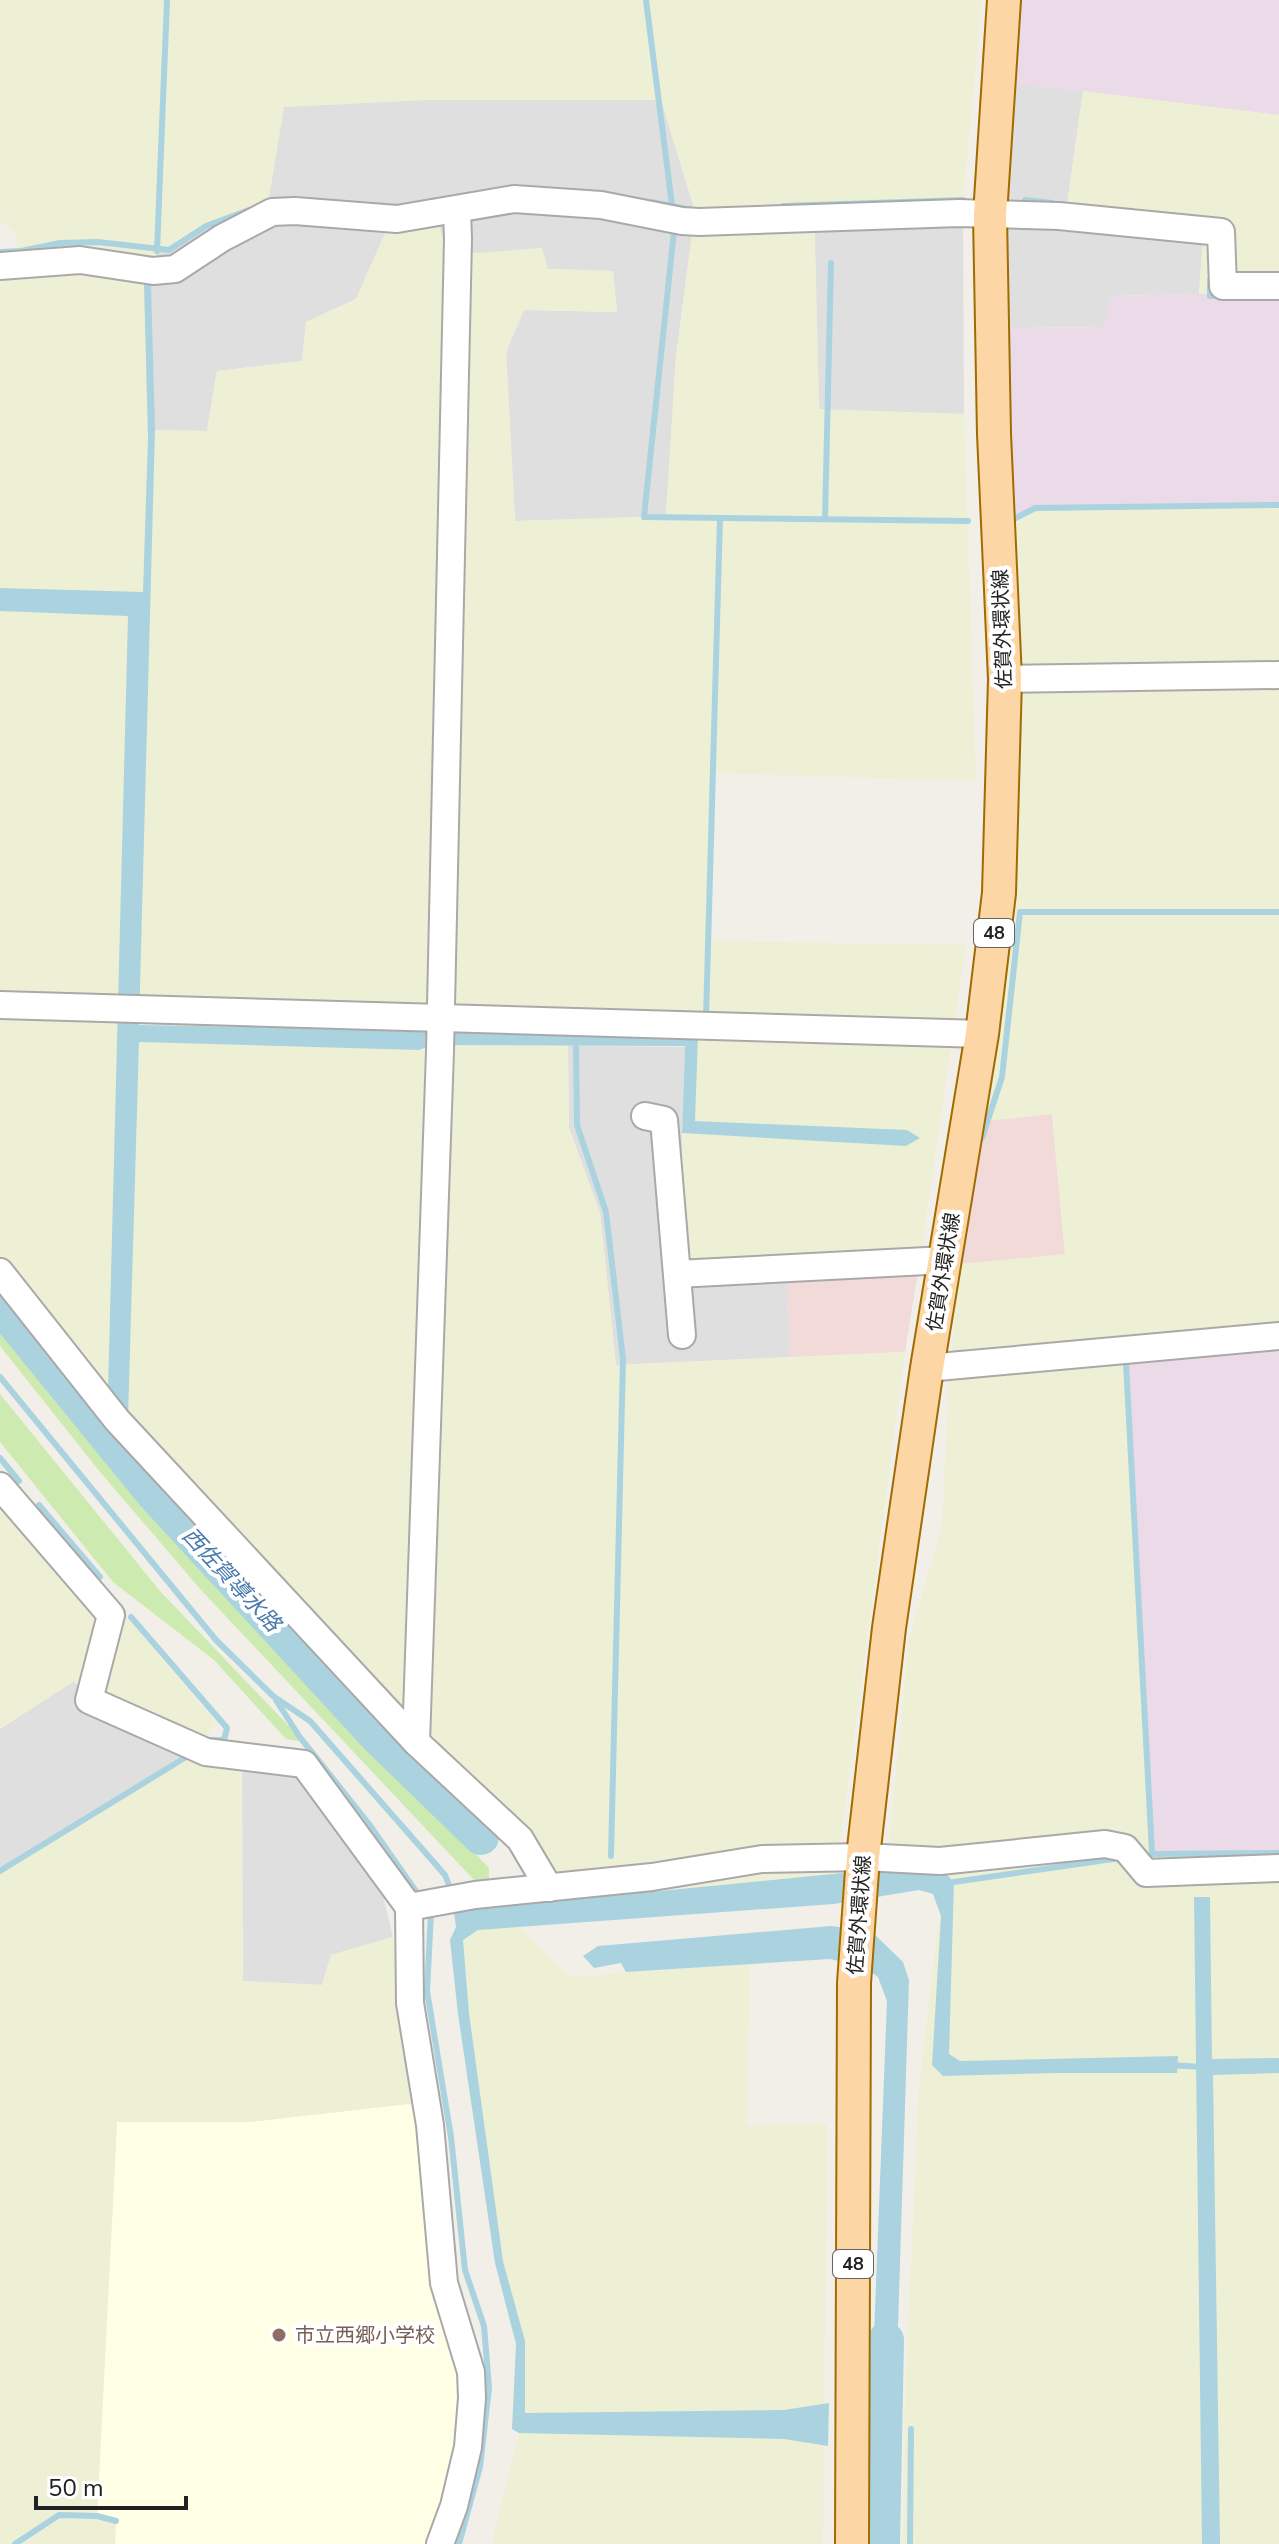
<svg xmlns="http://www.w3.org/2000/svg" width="1279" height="2544" viewBox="0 0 1279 2544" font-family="'Nunito Sans','Noto Sans JP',sans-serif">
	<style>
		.residential { fill: #e0dfdf }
		.commercial { fill: #f2dad9 }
		.industrial { fill: #ebdbe8 }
		.education { fill: #ffffe5 }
		.farmland { fill: #eef0d5; fill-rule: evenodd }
		.grass { fill: #cdebb0 }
		.water { fill: #aad3df }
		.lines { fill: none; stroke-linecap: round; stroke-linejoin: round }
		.stream { stroke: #aad3df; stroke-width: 6 }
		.river { stroke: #aad3df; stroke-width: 36 }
		.minor-casing { stroke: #a9a9a9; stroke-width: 30 }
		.major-casing { stroke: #a06b00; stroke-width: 36 }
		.minor { stroke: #fff; stroke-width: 26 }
		.major { stroke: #fcd6a4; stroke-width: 32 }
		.education-dot { fill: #8d6e63; stroke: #fff; stroke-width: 3 }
		.labels { text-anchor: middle; stroke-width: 8; stroke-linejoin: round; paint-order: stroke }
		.shield { fill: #fff; stroke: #646464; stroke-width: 2 }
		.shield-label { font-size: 18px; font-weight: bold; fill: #222 }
		.street-label { font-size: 20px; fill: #222; stroke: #fff }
		.education-label { font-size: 20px; fill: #785e54; stroke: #fff; text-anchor: start }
		.water-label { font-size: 22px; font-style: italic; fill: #4a7aab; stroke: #fff }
	</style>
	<rect width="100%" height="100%" fill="#f2efe9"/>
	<!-- residential -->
	<g class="residential">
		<path d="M1012,83L1083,91L1066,212L1204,224L1199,294L1112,296L1104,327L1007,328V229Z"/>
		<path d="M423,100H661L695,211L676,357L666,517L515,521L506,352L524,310L617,312L613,271L547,269L448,255L387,229L356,299L306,322L302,361L217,371L207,431L151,430L147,284L157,251L169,250L206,226L268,203L283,107Z"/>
		<path d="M963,200L964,414L819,410L814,205Z"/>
		<path d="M568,1046H685L682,1133L685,1267L787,1261L790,1357L616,1365L600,1213L569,1128Z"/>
		<path d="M73,1681L203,1737L186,1757L0,1871V1729Z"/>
		<path d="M242,1772L304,1774L377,1871L393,1937L331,1955L322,1985L243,1981Z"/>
	</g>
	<!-- commercial -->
	<g class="commercial">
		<path d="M1052,1113L1065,1255L960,1264L978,1122Z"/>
		<path d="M921,1252L905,1352L790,1357L787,1261Z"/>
	</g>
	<!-- industrial -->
	<g class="industrial">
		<path d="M1020,0H1279V115L1012,83Z"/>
		<path d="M1279,292V505L1035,508L1012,520L1007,328L1104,327L1111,296Z"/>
		<path d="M1279,1347V1853H1152L1126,1363Z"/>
	</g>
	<!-- education -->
	<path class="education" d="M417,2103L465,2383L453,2479L432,2544H115L116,2521L97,2516L117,2122H250Z"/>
	<!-- farmland -->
	<g class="farmland">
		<path d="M0,0H982L963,200L814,205L819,409L964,414L976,781L712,773L708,941L966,945L921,1252L685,1267L682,1133L685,1047L568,1046L569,1128L600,1213L616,1365L905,1352L836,1873L562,1901L119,1432L0,1285V286L17,248L16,235L0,220ZM423,100H661L695,211L676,357L666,516L515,521L506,352L524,310L617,312L613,271L548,269L542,248L448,255L438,222L387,229L356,299L306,322L302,361L217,371L207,431L151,430L147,284L157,251L169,250L206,226L268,203L284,107Z"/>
		<path d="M1083,91L1279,115V292L1199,294L1204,225L1066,212Z"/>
		<path d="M1279,505V1347L1126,1364L1152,1853H1279V2544H903L905,2395L919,2086L944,1878L886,1874L909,1639L942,1526L949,1379L960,1264L1065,1254L1052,1114L978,1122L1011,898L1021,721L1012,520L1035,508Z"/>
		<path d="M12,1481L217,1724L203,1737L73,1682L0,1729V1489Z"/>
		<path d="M186,1757L241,1772L243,1981L322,1985L331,1955L393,1937L417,2103L250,2122H117L97,2515L116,2521L115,2544H0V1871Z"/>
		<path d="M519,1927L571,1977L750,1964L747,2125L827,2124L823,2544H492L524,2413L525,2341L503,2261L469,2013L463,1939L478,1930Z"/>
	</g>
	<!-- grass -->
	<g class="grass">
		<path d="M0,1327L120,1481L489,1868V1880L475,1881L201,1590L100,1472L0,1346Z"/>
		<path d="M0,1394L160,1591L304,1742L286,1739L214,1660L113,1582L0,1442Z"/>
	</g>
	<!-- water -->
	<g class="water">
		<path d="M144,285H151L155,429L139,1025L698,1035L695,1121L907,1130L920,1138L906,1146L682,1133L685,1046L432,1045L419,1050L139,1042L128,1418L108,1391L128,616L0,611V588L143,592L148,438Z"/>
		<path d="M882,1869L946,1874L954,1882L949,2054L960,2061L1178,2056L1177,2073H1058L943,2076L932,2065L941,1916L933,1894L919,1890L834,1904L478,1930L463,1940L469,2013L503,2261L525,2341V2413L784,2410L829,2403L828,2446L784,2439L519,2433L512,2429L516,2344L495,2263L458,2014L450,1940L456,1927L453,1905L468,1910Z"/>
		<path d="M1194,1897H1210L1212,2059L1279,2058V2073L1213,2075L1220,2544H1202Z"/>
		<path d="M831,1926L871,1931L903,1962L909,1980L896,2389L872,2387L887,2001L878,1977L864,1967L830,1959L626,1972L621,1963L594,1968L583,1956L598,1946Z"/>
		<path d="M872,2408L896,2409L894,2544H870Z"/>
	</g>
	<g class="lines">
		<!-- stream -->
		<g class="stream">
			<path d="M646,0L672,205"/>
			<path d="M1025,200L1052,203"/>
			<path d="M652,202L692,210"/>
			<path d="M783,206L963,200"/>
			<path d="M674,231L644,517L968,521"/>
			<path d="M157,251L167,0"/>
			<path d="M0,252L21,251L60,243L98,242L169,250L206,226L249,210"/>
			<path d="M1210,280V296H1223"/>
			<path d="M825,519L831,263"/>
			<path d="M1012,520L1035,508L1279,505"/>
			<path d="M706,1018L720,518"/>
			<path d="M576,1046L577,1125L606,1212L623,1359L611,1856"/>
			<path d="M982,1138L1002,1077L1020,912H1279"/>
			<path d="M1126,1363L1152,1853"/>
			<path d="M0,1377L216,1640L273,1696L310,1721L445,1875L452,1893"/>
			<path d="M0,1458L19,1481"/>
			<path d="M39,1505L100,1577"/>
			<path d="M131,1617L227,1728L224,1740H210"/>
			<path d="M276,1700L299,1736L369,1824L420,1897"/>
			<path d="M1151,1854L1279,1853"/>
			<path d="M0,1871L186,1757"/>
			<path d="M954,1882L1120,1858"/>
			<path d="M429,1910L431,1913L427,1991L451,2137L465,2270L484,2326L489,2388L480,2467L459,2544"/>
			<path d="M1170,2065L1202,2067"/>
			<path d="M15,2544L59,2515L97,2516L116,2521"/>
			<path d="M910,2544L911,2429"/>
		</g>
		<!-- river -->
		<g class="river">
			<path d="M0,1305L153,1493L377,1736L481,1837"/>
			<path d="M882,2544L886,2340"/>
		</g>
		<!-- minor casing -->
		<g class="minor-casing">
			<g id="minor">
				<path d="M0,266L80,260L153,271L175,269L222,238L272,212L295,211L397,219L514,199L601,205L682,221L699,222L959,213L1059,216L1221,232L1223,286H1279"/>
				<path d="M1005,679L1279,675"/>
				<path d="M0,1005L982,1034"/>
				<path d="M645,1116L664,1120L682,1335"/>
				<path d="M0,1272L117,1420L416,1742L520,1839L549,1888"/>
				<path d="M677,1274L946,1260"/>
				<path d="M927,1368L1279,1336"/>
				<path d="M0,1486L111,1615L89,1700L206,1752L304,1764L409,1907L410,2003L430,2125L444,2283L471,2372L472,2398L468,2447L454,2506L440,2544"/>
				<path d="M416,1742L440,1051L458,239L457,210"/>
				<path d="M409,1907L475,1895L652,1877L762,1859L863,1857L940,1861L1105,1844L1125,1848L1146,1873L1279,1868"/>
			</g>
		</g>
		<!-- major casing -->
		<g class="major-casing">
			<path id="major" d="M852,2544L854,1983L863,1857L889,1628L927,1368L982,1034L999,893L1005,679L994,434L990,215L1004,0"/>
		</g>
		<!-- minor -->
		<use href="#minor" class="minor"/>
		<!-- major -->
		<use href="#major" class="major"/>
	</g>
	<!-- markers -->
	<circle class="education-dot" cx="279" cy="2335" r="8"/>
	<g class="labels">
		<!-- shield labels -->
		<g class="shield">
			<rect x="974" y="919" width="40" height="28" rx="6"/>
			<rect x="833" y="2250" width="40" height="28" rx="6"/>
		</g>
		<g class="shield-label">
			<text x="994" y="939">48</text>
			<text x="853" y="2270">48</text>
		</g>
		<!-- street labels -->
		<g class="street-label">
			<text transform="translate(1002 629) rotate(-92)" y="7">佐賀外環状線</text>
			<text transform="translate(943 1272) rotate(-81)" y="7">佐賀外環状線</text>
			<text transform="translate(859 1915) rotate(-86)" y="7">佐賀外環状線</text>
		</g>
		<!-- education labels -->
		<g class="education-label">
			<text x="295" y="2342">市立西郷小学校</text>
		</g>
		<!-- water labels -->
		<g class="water-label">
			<text transform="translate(232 1579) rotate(47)" y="8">西佐賀導水路</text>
		</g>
	</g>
	<!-- scale -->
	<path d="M36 2496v12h150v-12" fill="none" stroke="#222222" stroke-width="4"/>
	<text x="48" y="2496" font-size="24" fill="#222222" stroke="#ffffff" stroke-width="6" paint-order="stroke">50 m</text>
</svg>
